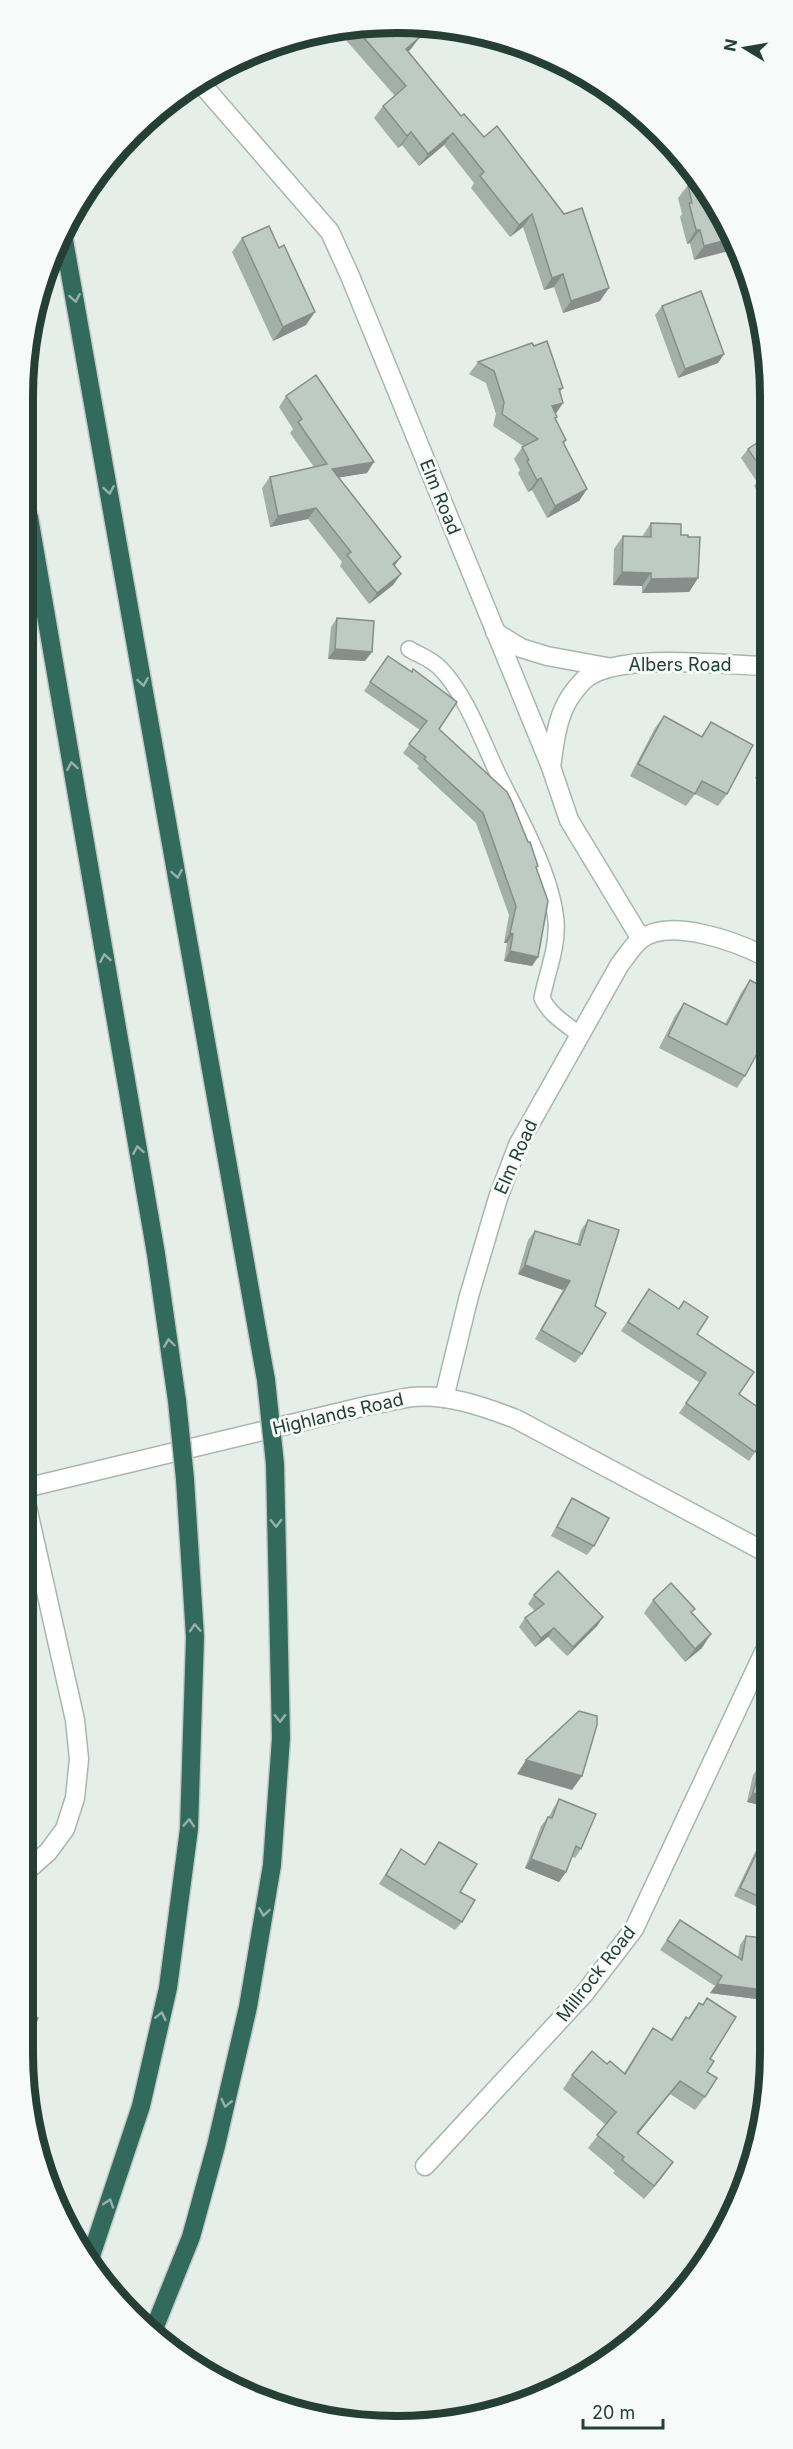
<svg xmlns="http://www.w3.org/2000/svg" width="793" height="2449" viewBox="0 0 793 2449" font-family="Inter,sans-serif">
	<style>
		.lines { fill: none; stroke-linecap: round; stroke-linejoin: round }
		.service-casing { stroke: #a8b6b0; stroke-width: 18 }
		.minor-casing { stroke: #a8b6b0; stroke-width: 21 }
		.motorway-casing { stroke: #c2c9c7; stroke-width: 21 }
		.service { stroke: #fff; stroke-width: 15 }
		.minor { stroke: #fff; stroke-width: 18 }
		.motorway { stroke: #326a5b; stroke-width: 18 }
		.motorway-bridge-casing { stroke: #c2c9c7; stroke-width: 21; stroke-linecap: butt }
		.motorway-bridge { stroke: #326a5b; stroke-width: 18 }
		.wall { fill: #a3afa9 }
		.shaded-wall { fill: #858e8a }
		.building { fill: #becbc5; stroke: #858e8a; stroke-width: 1.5 }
		.oneway { stroke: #94b2aa }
		.labels { text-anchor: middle; stroke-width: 6; stroke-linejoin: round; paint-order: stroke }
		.street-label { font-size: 18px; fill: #253f36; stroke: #f6faf8 }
		.rim { fill: none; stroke: #253f36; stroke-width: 8 }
	</style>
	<rect width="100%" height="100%" fill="#e5eee9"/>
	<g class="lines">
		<!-- service casing -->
		<g class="service-casing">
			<path id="service" d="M409,649C419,655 431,659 440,668C465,693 482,740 497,772C518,815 552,874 556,921C558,948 547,972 542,998C549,1014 566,1024 580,1035"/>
		</g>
		<!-- minor casing -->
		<g class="minor-casing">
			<g id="minor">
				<path d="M199,81L330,232L350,276L551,767L569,820L641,939"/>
				<path d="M495,632L521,648L547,656L607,667"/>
				<path d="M551,767C554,747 556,723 566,704C570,696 581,681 589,676C627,653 721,665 767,666"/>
				<path d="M444,1398L469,1296L498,1198L518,1145L620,964C626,957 633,945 641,939C670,917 737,942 766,957"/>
				<path d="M25,1488L370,1405C384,1403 398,1399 412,1397C448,1394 482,1406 516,1419L765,1552"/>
				<path d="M23,1874L48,1852L65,1829L75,1798L79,1759L75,1720L25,1498"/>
				<path d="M425,2166L584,1994L634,1929L764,1652"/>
			</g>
		</g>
		<!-- motorway casing -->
		<g class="motorway-casing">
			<g id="motorway">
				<path d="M64,240L266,1380"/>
				<path d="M29,517L156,1254L177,1401"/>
				<path d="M90,2259L141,2106L168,1988L189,1829L195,1637L185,1479"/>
				<path d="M154,2329L191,2237L216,2146L248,2007L272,1865L281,1738L275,1464"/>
			</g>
		</g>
		<!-- service -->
		<use href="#service" class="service"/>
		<!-- minor -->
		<use href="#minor" class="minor"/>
		<!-- motorway -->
		<use href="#motorway" class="motorway"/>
		<!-- motorway-bridge casing -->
		<g class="motorway-bridge-casing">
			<g id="motorway-bridge">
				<path d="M266,1380L275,1464"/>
				<path d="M177,1401L185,1479"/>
			</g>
		</g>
		<!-- motorway-bridge -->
		<use href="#motorway-bridge" class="motorway-bridge"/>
	</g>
	<!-- wall -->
	<g class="wall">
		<path d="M337,30H414L420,37L408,52L600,301L563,313L554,287L544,290L523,227L510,237L471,188L474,183L444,145L419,166L402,145L398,148L374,118L383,106L395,96Z"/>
		<path d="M688,185L732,231L694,260L690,243L687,244L680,217L682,214L678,198Z"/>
		<path d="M242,238L279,248L306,325L273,341L232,252Z"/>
		<path d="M662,306L724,354L718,363L678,378L655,315Z"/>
		<path d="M534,346L563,388L560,392L563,403L555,414V419L566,440L564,444L587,489L579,501L547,518L532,490L528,492L518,473L520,470L514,459L523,446L493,426L496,414L486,383L469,374L478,362Z"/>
		<path d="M286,396L367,473L339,477L395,566L401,574L393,585L369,604L340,566L342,562L308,519L270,527L262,488L270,477L314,467L290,433L293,429L279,407Z"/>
		<path d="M767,436V506L754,486L757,482L741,458L748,449Z"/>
		<path d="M651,523L681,535L698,578L689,592L642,593V586L613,585L614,549L623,536L642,537Z"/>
		<path d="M337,618L365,661L328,659L331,627Z"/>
		<path d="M388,656L439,729L528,842L538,866L536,869L538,957L532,966L504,961L507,943H504L509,915L476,823L417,768L419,766L403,753L420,730L364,691Z"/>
		<path d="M664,716L701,737L711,722L727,794L718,806L695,794L686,806L630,776L655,728Z"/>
		<path d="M766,756V788L755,778Z"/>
		<path d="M750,980L745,1076L737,1088L659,1048L675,1016L684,1003L725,1024L741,993Z"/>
		<path d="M588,1220L595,1306L582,1354L575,1363L535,1339L563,1290L518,1274L528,1240L535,1231L577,1244L581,1230Z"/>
		<path d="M642,1299L697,1334L739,1394L765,1438L749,1461L679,1413L700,1383L621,1331Z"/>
		<path d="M572,1498L594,1546L587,1555L551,1536L566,1508Z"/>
		<path d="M534,1595L603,1617L597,1626L567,1656L548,1637L535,1647L519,1627L525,1618L535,1611L528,1604Z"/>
		<path d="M653,1600L692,1613L702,1648L685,1662L644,1613Z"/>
		<path d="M760,1765L764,1766V1806L747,1802L753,1775Z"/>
		<path d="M559,1799L581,1849L575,1858L572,1857L566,1872L559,1882L525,1868L541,1826L548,1817H549L553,1809Z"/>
		<path d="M439,1842L460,1892L462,1922L455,1930L379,1884L401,1849L425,1864Z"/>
		<path d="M761,1844L764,1846V1910L734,1896L755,1852Z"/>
		<path d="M680,1920L738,1957L740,1945L746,1936L764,1938V2000L710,1993L715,1986L660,1950Z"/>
		<path d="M699,2003L710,2059L707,2072L705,2097L695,2110L670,2094L638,2134L673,2162L663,2176L644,2199L613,2173L615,2171L588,2148L606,2125L563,2089L572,2075L607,2064L624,2073L653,2028L671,2039L686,2017L688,2018Z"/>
	</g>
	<!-- shaded-wall -->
	<g class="shaded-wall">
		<path d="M420,37L411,49L397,62L406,49Z"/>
		<path d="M411,132L402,145L398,148L407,136Z"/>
		<path d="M453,133L444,145L419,166L428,154Z"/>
		<path d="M532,214L523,227L510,237L519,225Z"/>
		<path d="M696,230H700L690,243L687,244Z"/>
		<path d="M734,238L737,249L694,260L704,246Z"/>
		<path d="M563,274L554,287L544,290L552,278Z"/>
		<path d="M609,288L600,301L563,313L571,301Z"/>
		<path d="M315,312L306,325L273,341L283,327Z"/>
		<path d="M724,354L718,363L678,378L685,369Z"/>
		<path d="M563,403L555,415L552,406Z"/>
		<path d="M374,462L367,473L324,480L332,469Z"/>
		<path d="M541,478L532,490L528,492L537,480Z"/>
		<path d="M587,489L579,501L547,518L555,506Z"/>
		<path d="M316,508L308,519L270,527L278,516Z"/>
		<path d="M401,557L393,568V564Z"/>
		<path d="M622,572L651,573L642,586L613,585Z"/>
		<path d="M401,574L393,585L369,604L377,593Z"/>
		<path d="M698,578L689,592L642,593L651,579Z"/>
		<path d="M335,649L372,652L365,661L328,659Z"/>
		<path d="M510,933L513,934L507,943H504Z"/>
		<path d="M510,951L538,957L532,966L504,961Z"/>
		<path d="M525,1265L570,1281L563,1290L518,1274Z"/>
		<path d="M603,1617L597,1626L567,1656L573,1647Z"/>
		<path d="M554,1628L548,1637L535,1647L541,1638Z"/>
		<path d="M711,1634L702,1648L685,1662L695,1649Z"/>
		<path d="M526,1760L582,1776L572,1790L517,1774Z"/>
		<path d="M753,1793L764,1795V1806L747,1802Z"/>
		<path d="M531,1859L566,1872L559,1882L525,1868Z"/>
		<path d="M717,1984L764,1990V2000L710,1993Z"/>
		<path d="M680,2081L670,2094L628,2146L637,2133Z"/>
		<path d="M673,2162L663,2176L644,2199L654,2186Z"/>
	</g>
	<!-- building -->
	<g class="building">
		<path d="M357,30H414L420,37L406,49L461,116L464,114L484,137L497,126L564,214L582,208L609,288L571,301L563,274L552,278L532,214L519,225L480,176L484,172L453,133L428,154L411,132L407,136L383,106L406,86Z"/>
		<path d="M697,182L732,231L734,238L704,246L700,230H696L689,203H692L688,185Z"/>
		<path d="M269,226L279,248L284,245L315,312L283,327L242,238Z"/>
		<path d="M701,291L724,354L685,369L662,306Z"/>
		<path d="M547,341L563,388L559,389L563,403L552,406L557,417L555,418L566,440L563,442L587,489L555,506L541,478L537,480L527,461L529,460L522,447L538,439L502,414L504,402L494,371L478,362L532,343L534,346Z"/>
		<path d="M316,375L374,462L332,469L401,557L393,564L401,574L377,593L347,555L351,552L316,508L278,516L270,477L327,464L298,422L302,419L286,396Z"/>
		<path d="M767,436V486L761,477L765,474L748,449Z"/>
		<path d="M651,523L681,524V535H688V537H700L698,578L651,579V573L622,572L623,536L651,537Z"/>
		<path d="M337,618L374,621L372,652L335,649Z"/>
		<path d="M388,656L412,672L413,669L457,702L439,729L507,792L512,802L528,842H530L538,866L536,867L548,901L538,957L510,951L513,934L510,933L516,906L483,813L424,759L426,757L409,744L427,721L370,682Z"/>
		<path d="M664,716L702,737L711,722L753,745L727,794L702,781L695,794L638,764Z"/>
		<path d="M766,759V774L761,769Z"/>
		<path d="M750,980L766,989V1037L745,1076L668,1036L684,1003L727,1025Z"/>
		<path d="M588,1220L619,1230L595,1306L606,1313L582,1354L541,1330L570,1281L525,1265L535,1231L580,1245Z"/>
		<path d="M649,1289L679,1309L684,1301L708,1317L697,1334L754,1372L739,1394L765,1412V1438L755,1452L686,1403L706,1373L628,1322Z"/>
		<path d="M572,1498L609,1518L594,1546L557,1527Z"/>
		<path d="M558,1571L603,1617L573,1647L554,1628L541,1638L525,1618L544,1604L534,1595Z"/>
		<path d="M671,1583L695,1609L691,1612L711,1634L695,1649L653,1600Z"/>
		<path d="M579,1711L597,1716V1725L582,1776L526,1760Z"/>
		<path d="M760,1765L764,1766V1795L753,1793Z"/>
		<path d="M559,1799L596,1814L581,1849L576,1846L566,1872L531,1859L548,1817L552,1818Z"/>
		<path d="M439,1842L477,1864L460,1892L475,1900L462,1922L386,1875L401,1849L425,1865Z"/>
		<path d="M761,1844L764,1846V1899L740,1888Z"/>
		<path d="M680,1920L742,1960L746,1936L764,1938V1990L717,1984L722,1976L667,1940Z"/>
		<path d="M707,1998L736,2017L710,2059L714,2061L707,2072L717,2078L705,2097L680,2081L637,2133L673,2162L654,2186L622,2160L624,2157L597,2135L616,2112L572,2075L592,2051L607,2064L610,2061L625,2074L653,2028L672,2040L686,2017L689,2019L699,2003L703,2005Z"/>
		<path d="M23,2011L38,2018L22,2051Z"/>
	</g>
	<!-- one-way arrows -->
	<defs><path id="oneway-chevron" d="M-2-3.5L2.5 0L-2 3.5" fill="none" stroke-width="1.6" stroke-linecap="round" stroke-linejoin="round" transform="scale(1.5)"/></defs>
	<g class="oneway">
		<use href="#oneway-chevron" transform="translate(75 298) rotate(80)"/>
		<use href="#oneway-chevron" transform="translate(109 490) rotate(80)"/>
		<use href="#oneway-chevron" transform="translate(143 682) rotate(80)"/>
		<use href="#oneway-chevron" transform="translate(72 766) rotate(-100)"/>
		<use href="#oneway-chevron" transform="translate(177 874) rotate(80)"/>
		<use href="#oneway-chevron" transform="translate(105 958) rotate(-100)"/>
		<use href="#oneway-chevron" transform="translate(138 1150) rotate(-100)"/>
		<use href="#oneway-chevron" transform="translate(169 1343) rotate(-98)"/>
		<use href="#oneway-chevron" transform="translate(276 1523) rotate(89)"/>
		<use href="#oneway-chevron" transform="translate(195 1628) rotate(-93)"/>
		<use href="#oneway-chevron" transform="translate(280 1718) rotate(89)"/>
		<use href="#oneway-chevron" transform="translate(189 1823) rotate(-86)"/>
		<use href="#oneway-chevron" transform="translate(264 1912) rotate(99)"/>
		<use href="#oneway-chevron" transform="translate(161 2016) rotate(-77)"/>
		<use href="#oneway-chevron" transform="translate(226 2103) rotate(103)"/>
		<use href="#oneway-chevron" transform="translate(109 2203) rotate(-72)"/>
	</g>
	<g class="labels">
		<!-- street labels -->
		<g class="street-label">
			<text transform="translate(440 497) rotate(68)" y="6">Elm Road</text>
			<text x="680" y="671">Albers Road</text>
			<text transform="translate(516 1157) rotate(-66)" y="6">Elm Road</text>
			<text transform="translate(338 1414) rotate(-13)" y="6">Highlands Road</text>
			<text transform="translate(596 1974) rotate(-52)" y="6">Millrock Road</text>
		</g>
	</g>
	<!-- crop -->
	<path d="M0 0H793V2449H0ZM396 33H397A363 363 0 0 1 760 396V2053A363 363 0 0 1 397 2416H396A363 363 0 0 1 33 2053V396A363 363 0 0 1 396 33Z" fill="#f6faf8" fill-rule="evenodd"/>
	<path class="rim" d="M396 33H397A363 363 0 0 1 760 396V2053A363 363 0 0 1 397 2416H396A363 363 0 0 1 33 2053V396A363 363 0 0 1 396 33Z"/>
	<!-- north arrow -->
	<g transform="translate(745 48) rotate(281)" stroke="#f6faf8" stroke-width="4.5" paint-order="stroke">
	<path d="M0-4.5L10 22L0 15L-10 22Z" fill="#253f36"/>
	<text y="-9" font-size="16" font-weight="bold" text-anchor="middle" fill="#253f36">N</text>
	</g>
	<!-- scale -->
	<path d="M583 2419v9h80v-9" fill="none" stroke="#253f36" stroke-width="3"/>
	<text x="592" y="2419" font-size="18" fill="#253f36" stroke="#f6faf8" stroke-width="4.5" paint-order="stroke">20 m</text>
</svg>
